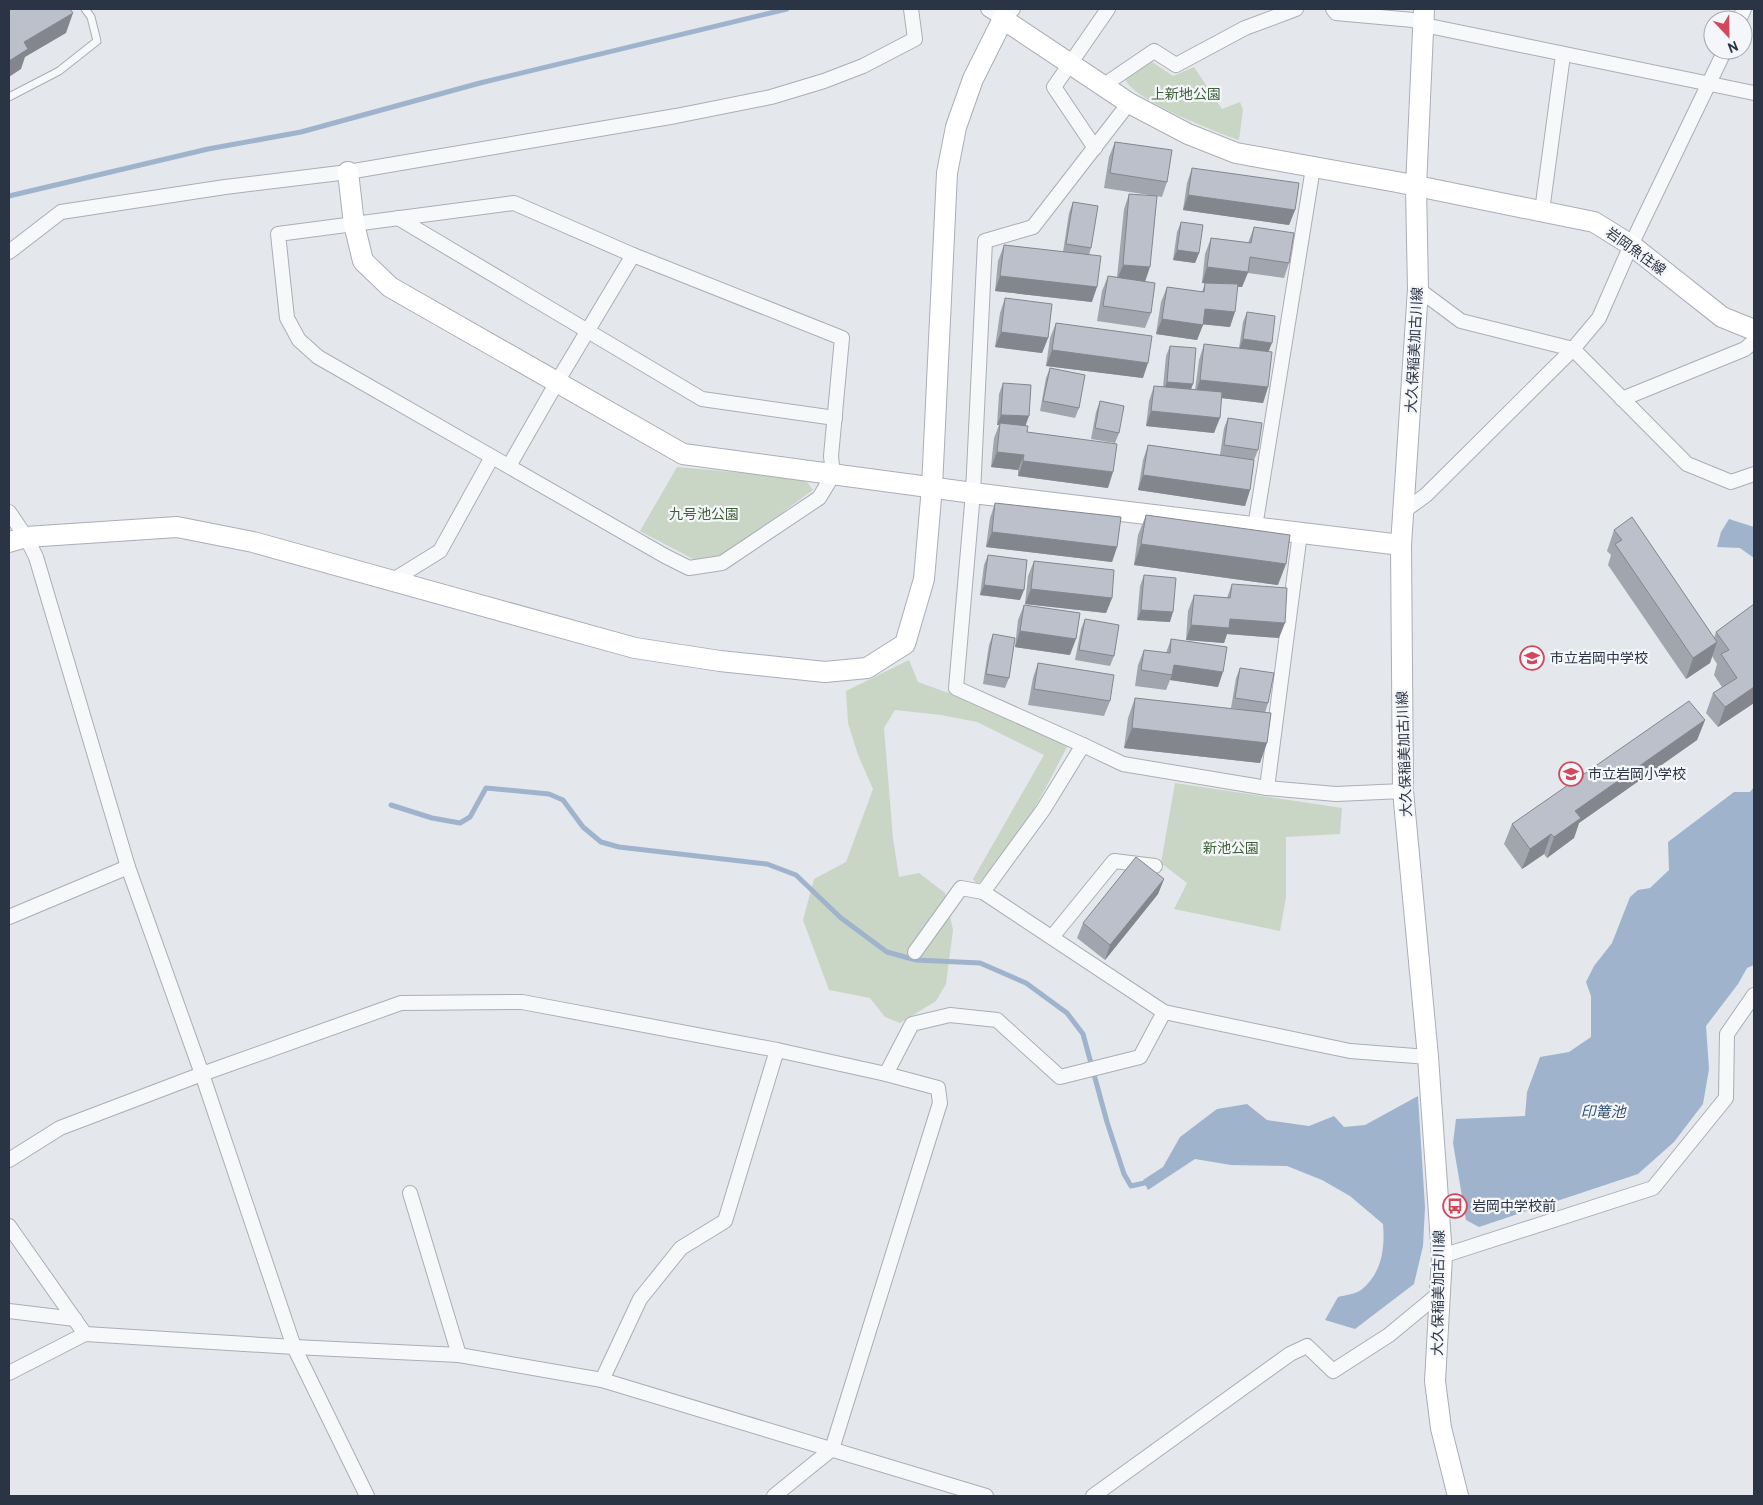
<svg xmlns="http://www.w3.org/2000/svg" width="1763" height="1505" viewBox="0 0 1763 1505" font-family="Overpass,'Noto Sans JP',sans-serif">
	<style>
		.green { fill: #c9d6c5 }
		.water { fill: #9fb4cc }
		.lines { fill: none; stroke-linecap: round; stroke-linejoin: round }
		.stream { stroke: #9fb4cc; stroke-width: 5 }
		.lane-casing { stroke: #a9aeb7; stroke-width: 9 }
		.street-casing { stroke: #a9aeb7; stroke-width: 16 }
		.secondary-casing { stroke: #a9aeb7; stroke-width: 22 }
		.lane { stroke: #f7f8fa; stroke-width: 7 }
		.street { stroke: #f7f8fa; stroke-width: 14 }
		.secondary { stroke: #fff; stroke-width: 20 }
		.wall { fill: #a1a5ae }
		.shaded-wall { fill: #83868d }
		.building { fill: #bbc0ca; stroke: #83868d }
		.labels { text-anchor: middle; stroke-width: 4.5; stroke-linejoin: round; paint-order: stroke }
		.park-label { font-size: 14px; fill: #3f6138; stroke: #f4f6f9 }
		.street-label { font-size: 14px; fill: #2b3445; stroke: #f4f6f9 }
		.poi-label { font-size: 14px; fill: #2b3445; stroke: #f4f6f9; text-anchor: start }
		.water-label { font-size: 15px; font-style: italic; fill: #34527a; stroke: #f4f6f9 }
	</style>
	<rect width="100%" height="100%" fill="#e4e7ec"/>
	<!-- green -->
	<g class="green">
		<path d="M1152,62L1173,76L1194,67L1222,109L1240,102L1243,110L1239,140C1216,132 1133,100 1125,79C1133,69 1139,64 1152,62Z"/>
		<path d="M677,467L801,478L808,483L813,490L731,550L719,556L695,560L640,531Z"/>
		<path d="M909,660L918,682L954,695L1068,745C1046,787 1013,856 977,884L973,879L1044,755L977,722L941,715L895,710L884,728L893,838L899,877L919,873L945,893L953,930L946,984L936,1001L900,1023L885,1017L870,998L829,990L803,920L814,879L846,862L873,789L858,755L848,723L846,691Z"/>
		<path d="M1175,783L1342,808L1340,834L1286,837V897L1280,931L1174,909L1187,883L1161,863Z"/>
	</g>
	<!-- water -->
	<g class="water">
		<path d="M1729,519L1754,527V558L1740,548L1717,547L1721,532Z"/>
		<path d="M1754,787V965L1747,968L1738,984L1706,1026L1709,1069L1703,1104L1674,1142L1638,1174L1479,1227L1466,1220L1453,1143L1456,1119L1525,1116L1527,1092L1540,1057L1569,1052L1591,1037V996L1586,982L1594,966L1612,943L1630,897L1638,890L1650,888L1669,870L1668,842L1734,792H1750Z"/>
		<path d="M1418,1096L1425,1207L1423,1246L1414,1284L1355,1329L1325,1320L1338,1297C1345,1295 1356,1294 1361,1290C1382,1273 1385,1249 1383,1224L1350,1196L1322,1180L1287,1166L1231,1165L1195,1159L1148,1190L1143,1180L1163,1167L1180,1137L1217,1109L1247,1104L1267,1120L1309,1126L1334,1116L1344,1127L1365,1125Z"/>
	</g>
	<g class="lines">
		<!-- stream -->
		<g class="stream">
			<path d="M9,196L208,149L301,132L480,83L787,9"/>
			<path d="M391,805L432,818L460,823L470,817L486,788L549,794L563,800L583,827L601,842L619,847L767,864L796,875L841,918L887,952L916,960L980,963L1026,983L1067,1013L1083,1034L1107,1122L1124,1174L1131,1186L1149,1182"/>
		</g>
		<!-- lane casing -->
		<g class="lane-casing">
			<path id="lane" d="M9,97L59,71L97,41L91,17L85,9"/>
		</g>
		<!-- street casing -->
		<g class="street-casing">
			<g id="street">
				<path d="M988,9L1003,19L1013,9"/>
				<path d="M1333,9L1336,13L1413,20L1424,25L1754,93"/>
				<path d="M1739,20L1744,9"/>
				<path d="M1104,85L1154,51L1176,65L1245,28L1296,9"/>
				<path d="M1129,103L1033,227L985,241L973,493L956,688L1083,745L1123,764L1267,788L1336,794L1403,791"/>
				<path d="M1095,148L1054,87L1108,9"/>
				<path d="M514,203L633,255L842,338L831,456L833,475L819,498L722,563L689,568L665,556L318,357L299,340L287,318L278,234Z"/>
				<path d="M1542,211L1563,55"/>
				<path d="M398,218L702,399L835,418"/>
				<path d="M9,252L61,212L225,187L348,172L676,116L771,97L824,81L863,66L915,39L911,9"/>
				<path d="M1418,289L1461,321L1573,349L1687,464L1731,482L1754,474"/>
				<path d="M1622,399L1745,349L1754,341"/>
				<path d="M509,466L557,382L633,255"/>
				<path d="M1404,511L1426,495L1573,349L1599,318L1631,245L1725,50"/>
				<path d="M9,512L26,537L36,557L128,867L202,1074L294,1347L367,1496"/>
				<path d="M1255,527L1313,168"/>
				<path d="M393,580L440,551L492,457"/>
				<path d="M1083,745L1043,810L983,892L1164,1012L1350,1051L1428,1057"/>
				<path d="M1267,788L1300,533"/>
				<path d="M9,917L128,867"/>
				<path d="M1052,937L1114,861L1155,866"/>
				<path d="M915,952L961,888L983,892"/>
				<path d="M886,1074L912,1024L950,1015L997,1020L1060,1077L1140,1057L1164,1012"/>
				<path d="M9,1160L60,1128L202,1074L401,1003L522,1002L777,1050L886,1074L938,1088L940,1103L832,1449L774,1496"/>
				<path d="M410,1193L459,1355"/>
				<path d="M9,1226L85,1334"/>
				<path d="M1442,1256L1653,1188L1726,1098L1727,1034L1754,995"/>
				<path d="M9,1311L75,1319"/>
				<path d="M9,1373L85,1334L294,1347L459,1355L602,1380L986,1496"/>
				<path d="M602,1380L640,1299L681,1248L725,1221L777,1050"/>
				<path d="M1093,1496L1290,1354L1307,1346L1333,1371L1389,1335L1441,1292"/>
			</g>
		</g>
		<!-- secondary casing -->
		<g class="secondary-casing">
			<g id="secondary">
				<path d="M1424,9L1416,187L1418,289L1401,545L1403,791L1428,1057L1442,1256L1435,1381L1441,1428L1458,1496"/>
				<path d="M348,172L354,224L363,261L390,287L683,454L973,493L1401,545"/>
				<path d="M9,542L26,537L177,527L253,542L635,648L720,661L825,672L867,668L905,644L924,579L932,487L947,173L956,127L973,79L1003,19L1129,103L1188,134L1236,153L1397,182L1594,222L1631,245L1722,317L1754,330"/>
			</g>
		</g>
		<!-- lane -->
		<use href="#lane" class="lane"/>
		<!-- street -->
		<use href="#street" class="street"/>
		<!-- secondary -->
		<use href="#secondary" class="secondary"/>
	</g>
	<!-- wall -->
	<g class="wall">
		<path d="M1115,142L1167,182L1162,197L1104,188L1109,157Z"/>
		<path d="M1192,168L1295,210L1289,225L1183,210L1187,183Z"/>
		<path d="M1129,194L1151,313L1145,328L1097,321L1102,291L1108,276L1117,277L1124,209Z"/>
		<path d="M1073,202L1091,248L1089,255L1092,302L995,291L998,261L1004,245L1063,252L1069,213Z"/>
		<path d="M1181,222L1199,253L1195,263L1173,260L1177,232Z"/>
		<path d="M1254,227L1289,263L1284,278L1248,273L1242,287H1237L1230,327L1203,324L1197,340L1156,334L1161,302L1167,287L1202,292L1205,283H1202L1205,254L1211,238L1248,243Z"/>
		<path d="M1005,298L1048,338L1042,353L995,347L1000,313Z"/>
		<path d="M1247,312L1268,351V387L1263,403L1222,398L1214,433L1146,426L1149,401L1154,386L1163,387L1166,356L1170,346L1193,384L1191,389L1195,390L1199,360L1204,344L1239,348L1243,322Z"/>
		<path d="M1056,323L1143,378L1046,366L1050,338Z"/>
		<path d="M1050,368L1079,408L1075,418L1040,411L1046,378Z"/>
		<path d="M1003,383L1026,425L1027,432L1108,488L1018,476V470L991,467L994,438L999,425H997L999,394Z"/>
		<path d="M1100,401L1119,433L1115,443L1091,439L1096,412Z"/>
		<path d="M1228,418L1258,450L1254,460L1250,490L1245,506L1138,490L1143,460L1148,445L1220,455L1224,428Z"/>
		<path d="M995,503L1117,547L1112,562L986,547L990,518Z"/>
		<path d="M1146,515L1278,585L1134,565L1138,535Z"/>
		<path d="M1614,530L1714,638L1716,632L1754,604V703L1718,727L1706,713L1713,693L1722,687L1714,675L1717,664L1712,656L1710,663L1686,679L1608,565L1611,555L1607,551Z"/>
		<path d="M988,555L1020,600L980,595L984,565Z"/>
		<path d="M1034,561L1112,598L1106,613L1025,604L1028,576Z"/>
		<path d="M1144,575L1170,622L1137,620L1140,586Z"/>
		<path d="M1232,584L1279,638L1227,634L1224,643L1186,640L1188,611L1194,595L1227,598Z"/>
		<path d="M1024,605L1070,655L1015,647L1018,620Z"/>
		<path d="M1085,619L1114,656L1110,666L1075,660L1081,629Z"/>
		<path d="M993,634L1009,678L1005,688L983,684L989,645Z"/>
		<path d="M1171,639L1218,687L1170,680L1166,690L1135,686L1138,665L1144,650L1166,653Z"/>
		<path d="M1038,663L1110,701L1104,716L1028,705L1033,678Z"/>
		<path d="M1240,668L1268,703L1265,713L1260,763L1124,748L1128,718L1135,698L1249,711L1231,708L1236,678Z"/>
		<path d="M1705,720L1697,740L1579,823L1574,838L1547,858L1544,854L1522,869L1504,844L1512,824Z"/>
		<path d="M1164,879L1158,894L1105,960L1077,938L1083,923Z"/>
	</g>
	<!-- shaded-wall -->
	<g class="shaded-wall">
		<path d="M73,13L66,33L25,57L21,69L9,77V61L24,42Z"/>
		<path d="M1188,195L1295,210L1289,225L1183,210Z"/>
		<path d="M1177,250L1199,253L1195,263L1173,260Z"/>
		<path d="M1123,265L1150,267L1145,282L1117,280Z"/>
		<path d="M1207,267L1248,272L1242,287L1202,283Z"/>
		<path d="M1000,276L1097,287L1092,302L995,291Z"/>
		<path d="M1205,309L1235,312L1230,327L1199,324Z"/>
		<path d="M1162,319L1203,325L1197,340L1156,334Z"/>
		<path d="M1001,332L1048,338L1042,353L995,347Z"/>
		<path d="M1243,339L1272,343L1268,353L1239,349Z"/>
		<path d="M1052,350L1148,363L1143,378L1046,366Z"/>
		<path d="M1200,380L1268,387L1263,403L1195,395Z"/>
		<path d="M1167,382L1193,384L1189,394L1163,392Z"/>
		<path d="M1151,411L1220,418L1214,433L1146,426Z"/>
		<path d="M1001,415L1029,416L1025,427L1000,423L999,425H997Z"/>
		<path d="M997,452L1024,455L1018,470L991,467Z"/>
		<path d="M1023,461L1113,472L1108,488L1018,476Z"/>
		<path d="M1143,475L1250,490L1245,506L1138,490Z"/>
		<path d="M992,532L1117,547L1112,562L986,547Z"/>
		<path d="M1141,544L1286,564L1278,585L1134,565Z"/>
		<path d="M984,585L1024,590L1020,600L980,595Z"/>
		<path d="M1031,589L1112,598L1106,613L1025,604Z"/>
		<path d="M1141,610L1173,612L1170,622L1137,620Z"/>
		<path d="M1230,619L1285,623L1279,638L1227,634L1224,643L1186,640L1191,625Z"/>
		<path d="M1020,631L1076,639L1070,655L1015,647Z"/>
		<path d="M1717,642L1710,663L1686,679L1693,658Z"/>
		<path d="M1174,665L1223,672L1218,687L1170,680L1172,675Z"/>
		<path d="M1754,687V703L1718,727L1725,707Z"/>
		<path d="M1705,720L1697,740L1579,823L1574,838L1547,858L1554,837L1575,811Z"/>
		<path d="M1132,728L1267,743L1260,763L1124,748Z"/>
		<path d="M1551,834L1544,854L1522,869L1530,849Z"/>
		<path d="M1164,879L1158,894L1105,960L1110,945Z"/>
	</g>
	<!-- building -->
	<g class="building">
		<path d="M9,9H70L73,13L24,42L28,49L9,61Z"/>
		<path d="M1115,142L1172,150L1167,182L1110,173Z"/>
		<path d="M1192,168L1299,183L1295,210L1188,195Z"/>
		<path d="M1129,194L1157,196L1150,267L1123,265Z"/>
		<path d="M1073,202L1098,206L1091,248L1066,244Z"/>
		<path d="M1181,222L1203,225L1199,253L1177,250Z"/>
		<path d="M1254,227L1294,233L1289,263L1250,257L1248,272L1207,267L1211,238L1251,243Z"/>
		<path d="M1004,245L1101,256L1097,287L1000,276Z"/>
		<path d="M1108,276L1155,283L1151,313L1103,306Z"/>
		<path d="M1205,283L1238,284L1235,312L1205,309L1203,325L1162,319L1167,287L1204,292Z"/>
		<path d="M1005,298L1052,304L1048,338L1001,332Z"/>
		<path d="M1247,312L1275,316L1272,343L1243,339Z"/>
		<path d="M1056,323L1152,336L1148,363L1052,350Z"/>
		<path d="M1204,344L1272,352L1268,387L1200,380Z"/>
		<path d="M1170,346L1196,348L1193,384L1167,382Z"/>
		<path d="M1050,368L1085,375L1079,408L1043,401Z"/>
		<path d="M1003,383L1031,385L1029,416L1001,415Z"/>
		<path d="M1154,386L1222,392L1220,418L1151,411Z"/>
		<path d="M1100,401L1124,406L1119,433L1095,428Z"/>
		<path d="M1228,418L1262,423L1258,450L1224,445Z"/>
		<path d="M1000,423L1028,426L1027,432L1117,444L1113,472L1023,461L1024,455L997,452Z"/>
		<path d="M1148,445L1254,460L1250,490L1143,475Z"/>
		<path d="M995,503L1121,517L1117,547L992,532Z"/>
		<path d="M1146,515L1290,535L1286,564L1141,544Z"/>
		<path d="M1632,517L1717,642L1693,658L1615,544L1622,540L1614,530Z"/>
		<path d="M988,555L1027,560L1024,590L984,585Z"/>
		<path d="M1034,561L1114,570L1112,598L1031,589Z"/>
		<path d="M1144,575L1176,578L1173,612L1141,610Z"/>
		<path d="M1232,584L1287,588L1285,623L1230,619L1229,628L1191,625L1194,595L1230,598Z"/>
		<path d="M1754,604V687L1725,707L1713,693L1737,678L1721,654L1729,650L1716,632Z"/>
		<path d="M1024,605L1080,613L1076,639L1020,631Z"/>
		<path d="M1085,619L1119,625L1114,656L1079,650Z"/>
		<path d="M993,634L1015,638L1009,678L986,674Z"/>
		<path d="M1171,639L1227,647L1223,672L1174,665L1172,675L1141,670L1144,650L1170,653Z"/>
		<path d="M1038,663L1114,675L1110,701L1034,689Z"/>
		<path d="M1240,668L1274,673L1268,703L1235,698Z"/>
		<path d="M1135,698L1271,713L1267,743L1132,728Z"/>
		<path d="M1689,701L1705,720L1575,811L1581,818L1554,837L1551,834L1530,849L1512,824Z"/>
		<path d="M1136,857L1164,879L1110,945L1083,923Z"/>
	</g>
	<!-- icons -->
	<defs>
		<g id="school-ring" transform="scale(1.25)"><circle r="9.5" fill="#f4f6f9" stroke="#d1495b" stroke-width="1.5"/><path d="M0-5L7-2L0 1L-7-2ZM-4 1L0 2.5L4 1V4Q0 6-4 4Z" fill="#d1495b"/></g>
		<g id="bus-ring" transform="scale(1.25)"><circle r="9.5" fill="#f4f6f9" stroke="#d1495b" stroke-width="1.5"/><path d="M-5-6H5V4H4V6H2V4H-2V6H-4V4H-5ZM-3.5-4V0h7V-4ZM-3.5 1.2v1.5H-2V1.2ZM2 1.2v1.5H3.5V1.2Z" fill="#d1495b"/></g>
	</defs>
	<g fill-rule="evenodd">
		<use href="#school-ring" x="1532" y="658"/>
		<use href="#school-ring" x="1571" y="774"/>
		<use href="#bus-ring" x="1455" y="1206"/>
	</g>
	<g class="labels">
		<!-- park labels -->
		<g class="park-label">
			<text x="1186" y="99">上新地公園</text>
			<text x="704" y="519">九号池公園</text>
			<text x="1231" y="853">新池公園</text>
		</g>
		<!-- street labels -->
		<g class="street-label">
			<text transform="translate(1636 251) rotate(36)" y="5">岩岡魚住線</text>
			<text transform="translate(1414 350) rotate(-87)" y="5">大久保稲美加古川線</text>
			<text transform="translate(1404 754) rotate(-92)" y="5">大久保稲美加古川線</text>
			<text transform="translate(1438 1293) rotate(-89)" y="5">大久保稲美加古川線</text>
		</g>
		<!-- poi labels -->
		<g class="poi-label">
			<text x="1550" y="663">市立岩岡中学校</text>
			<text x="1588" y="779">市立岩岡小学校</text>
			<text x="1472" y="1211">岩岡中学校前</text>
		</g>
		<!-- water labels -->
		<g class="water-label">
			<text x="1603" y="1117">印篭池</text>
		</g>
	</g>
	<!-- border -->
	<rect width="1763" height="1505" fill="none" stroke="#2b3445" stroke-width="20"/>
	<!-- north arrow -->
	<g transform="translate(1728 35) rotate(158)"><circle r="24" fill="#f4f6f9" stroke="#a4a8b1"/>
	<path d="M0-4L9 19L0 12L-9 19Z" fill="#d1495b"/>
	<text y="-8" font-size="14" font-weight="bold" text-anchor="middle" fill="#2b3445">N</text>
	</g>
</svg>
